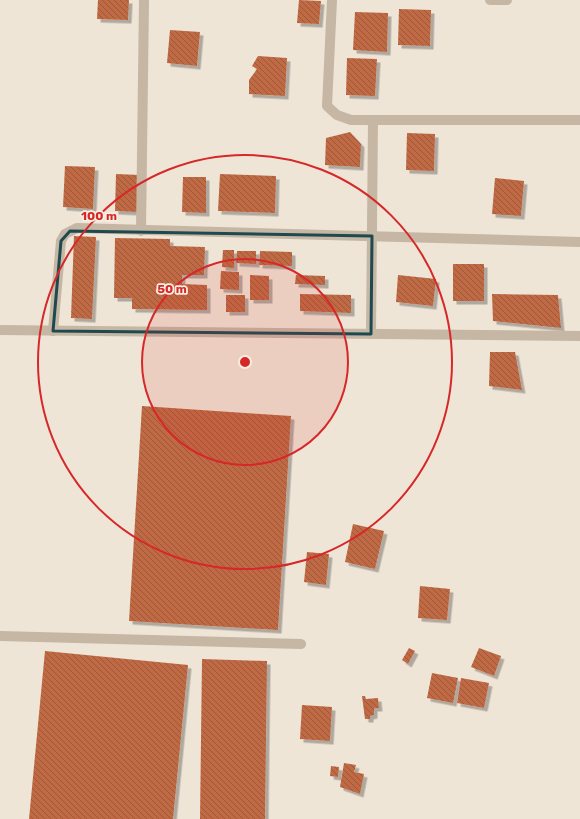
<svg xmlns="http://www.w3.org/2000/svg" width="580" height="819" viewBox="0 0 580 819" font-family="Rubik,sans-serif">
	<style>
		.building { fill: url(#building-back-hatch); filter: url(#shadow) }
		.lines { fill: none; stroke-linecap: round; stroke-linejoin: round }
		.minor { stroke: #c6b6a4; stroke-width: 10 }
		.marked { fill: none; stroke: #1d4a51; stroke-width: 3; stroke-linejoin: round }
		.ring { fill: none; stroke: #d62828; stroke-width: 2 }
		.centre { fill: #d62828; stroke: #f7efe2; stroke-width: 2 }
		.ring-label { font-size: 12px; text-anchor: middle; font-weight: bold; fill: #d62828; stroke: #f7efe2; stroke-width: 3.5; stroke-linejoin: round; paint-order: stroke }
	</style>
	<defs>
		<pattern id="building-back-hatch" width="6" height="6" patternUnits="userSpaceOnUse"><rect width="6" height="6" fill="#c06b44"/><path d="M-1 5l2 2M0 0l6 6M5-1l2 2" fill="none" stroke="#9d5839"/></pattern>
		<filter id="shadow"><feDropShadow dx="3.5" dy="3.5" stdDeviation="0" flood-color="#0004"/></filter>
	</defs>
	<rect width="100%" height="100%" fill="#efe5d7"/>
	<!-- building -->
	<g class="building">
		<path d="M98,0H129L128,20L97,19Z"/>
		<path d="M299,0L321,1L319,24L297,23Z"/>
		<path d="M399,9L431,10L430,46L398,45Z"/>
		<path d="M355,12L388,13L387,52L353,50Z"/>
		<path d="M170,30L200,32L197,66L167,63Z"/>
		<path d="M258,56L287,58L285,96L249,94V80L257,69L252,66Z"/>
		<path d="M347,58L377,59L375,96L346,95Z"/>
		<path d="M350,132L361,144L360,167L325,165L326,138Z"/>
		<path d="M407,133L435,134L434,171L406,170Z"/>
		<path d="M65,166L95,167L93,209L63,207Z"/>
		<path d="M116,174L140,175L138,212L115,211Z"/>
		<path d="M220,174L276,176L275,213L218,211Z"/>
		<path d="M183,177H206V213L182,212Z"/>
		<path d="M495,178L524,181L521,216L492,214Z"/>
		<path d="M74,236L96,237L92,319L71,318Z"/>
		<path d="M115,238L170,239V246L205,247L204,275H182V284L207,285V310L132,309V298H114Z"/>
		<path d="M223,250H234V268L222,267Z"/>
		<path d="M237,251H256V264L236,263Z"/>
		<path d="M260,251L292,252V266L259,265Z"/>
		<rect x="453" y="264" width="31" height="37"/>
		<path d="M221,271L239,272V290L220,289Z"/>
		<path d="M250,275L269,276V300H250Z"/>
		<path d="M296,275L325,276V285L295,284Z"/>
		<path d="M398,275L436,279L433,306L396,302Z"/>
		<path d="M300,294L351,295V313L300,311Z"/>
		<path d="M492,294L558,295L561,328L493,321Z"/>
		<rect x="226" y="295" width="19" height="17"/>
		<path d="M490,352H515L522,390L489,386Z"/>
		<path d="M142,406L291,416L278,630L129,621Z"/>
		<path d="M353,524L384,531L375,569L345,562Z"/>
		<path d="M307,552L329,554L326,585L304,582Z"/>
		<path d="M420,586L450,589L447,620L418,618Z"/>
		<path d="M409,648L415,651L408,664L402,660Z"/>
		<path d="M479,648L501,656L494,676L471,667Z"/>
		<path d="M45,651L188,665L173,819H29Z"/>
		<path d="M202,659L267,661L265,819H200Z"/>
		<path d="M432,673L458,678L453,703L427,698Z"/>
		<path d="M461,678L489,683L484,708L457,703Z"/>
		<path d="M362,696H365L366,699L378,698L379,708H374V715L370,716V719H365Z"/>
		<path d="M302,705L332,707L330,741L300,739Z"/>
		<path d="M344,763L356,765L354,772L364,774L360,794L340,787Z"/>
		<path d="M331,766L339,767L338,777L330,776Z"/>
	</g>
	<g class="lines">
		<!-- minor -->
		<g class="minor">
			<path d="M332,0L327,106L337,115L351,120H580"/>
			<path d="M490,0H507"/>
			<path d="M141,231L144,0"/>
			<path d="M0,330L580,336"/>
			<path d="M53,331L61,241L65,234L77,228L580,242"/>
			<path d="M371,334L373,120"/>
			<path d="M0,636L301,644"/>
		</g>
	</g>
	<!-- marked area -->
	<path class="marked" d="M70,231L372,236L371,334L53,331L61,241Z"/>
	<!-- distance rings -->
	<circle cx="245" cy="362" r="103" fill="#d62828" fill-opacity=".12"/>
	<g class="ring">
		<circle cx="245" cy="362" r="103"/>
		<circle cx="245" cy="362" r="207"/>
	</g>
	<circle cx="245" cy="362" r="6" class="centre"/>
	<g class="ring-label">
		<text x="99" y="220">100 m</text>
		<text x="172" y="293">50 m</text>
	</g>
</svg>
